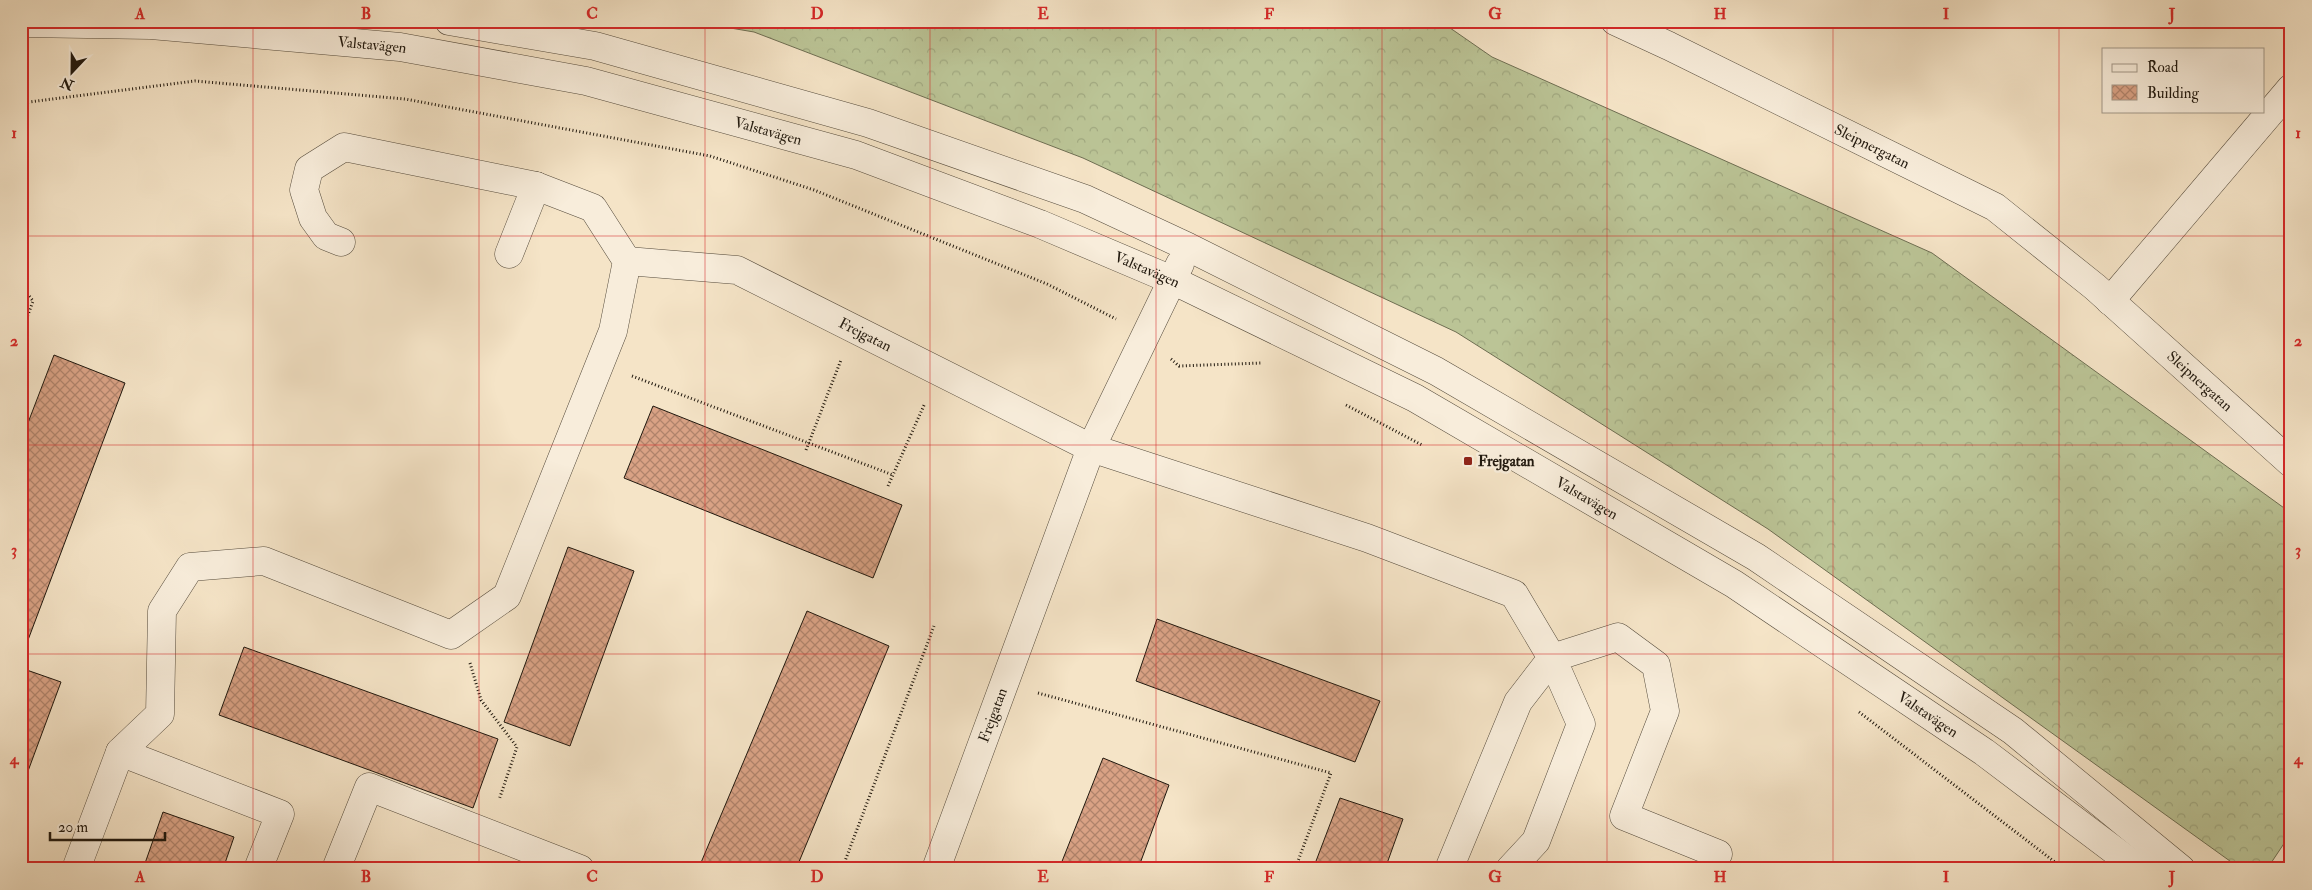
<svg xmlns="http://www.w3.org/2000/svg" width="2312" height="890" viewBox="0 0 2312 890" font-family="'IM FELL Double Pica',serif">
	<style>
		.forest { fill: url(#forest-crowns); stroke: #6e6e52 }
		.building { fill: url(#building-cross-hatch); stroke: #20180e }
		.lines { fill: none; stroke-linecap: round; stroke-linejoin: round }
		.minor-casing { stroke: #554b3c; stroke-width: 29 }
		.path { stroke: #20180e; stroke-width: 3; stroke-dasharray: 1 2.5; stroke-linecap: butt }
		.minor { stroke: #f8eddb; stroke-width: 28 }
		.grid { fill: none; stroke: #d62828; stroke-width: 1; stroke-opacity: 0.55 }
		.poi-dot { fill: #8f2418; stroke: #f8eddb; stroke-width: 2 }
		.labels { text-anchor: middle; stroke-width: 5; stroke-linejoin: round; paint-order: stroke }
		.street-label { font-size: 15px; fill: #20180e; stroke: #f8eddb }
		.poi-label { font-size: 15px; font-weight: bold; fill: #20180e; stroke: #f8eddb; text-anchor: start }
		.neatline { fill: none; stroke: #d62828; stroke-width: 2 }
		.grid-label { font-size: 16px; text-anchor: middle; font-weight: bold; fill: #d62828 }
	</style>
	<defs>
		<pattern id="forest-crowns" width="20" height="18" patternUnits="userSpaceOnUse" patternTransform="scale(1.25)"><rect width="20" height="18" fill="#bbc496"/><path d="M2 6a3 3 0 1 1 6 0M12 15a3 3 0 1 1 6 0" fill="none" stroke="#a0a880"/></pattern>
		<pattern id="building-cross-hatch" width="8" height="8" patternUnits="userSpaceOnUse" patternTransform="scale(1.25)"><rect width="8" height="8" fill="#d9a285"/><path d="M0 0l8 8M0 8l8-8" fill="none" stroke="#b0836b"/></pattern>
	</defs>
	<rect width="100%" height="100%" fill="#f5e4c7"/>
	<filter id="stains"><feTurbulence type="fractalNoise" baseFrequency=".004" numOctaves="4"/><feColorMatrix values="0 0 0 0 .2 0 0 0 0 .09 0 0 0 0 .02 0 0 0 .5 -.17"/></filter>
	<radialGradient id="worn" r=".72"><stop offset=".6" stop-color="#630" stop-opacity="0"/><stop offset="1" stop-color="#630" stop-opacity=".3"/></radialGradient>
	<!-- forest -->
	<path class="forest" d="M689,21H1440L1492,57L1932,253L2291,513V833L2267,869H2241L1768,529L1456,332L1083,158L754,32Z"/>
	<!-- building -->
	<g class="building">
		<path d="M54,355L125,383L28,640L21,638V441Z"/>
		<path d="M653,406L902,505L873,578L624,478Z"/>
		<path d="M568,547L634,571L570,746L504,722Z"/>
		<path d="M807,611L889,646L796,869H710L700,865Z"/>
		<path d="M1157,619L1380,701L1355,762L1136,681Z"/>
		<path d="M244,647L498,739L473,808L219,715Z"/>
		<path d="M21,668L61,682L21,790Z"/>
		<path d="M1103,758L1169,785L1138,869H1059Z"/>
		<path d="M1340,798L1403,819L1385,869H1313Z"/>
		<path d="M163,812L234,837L223,869H143Z"/>
	</g>
	<g class="lines">
		<!-- minor casing -->
		<g class="minor-casing">
			<g id="minor">
				<path d="M449,21L595,46L868,123L1085,199L1188,247L1436,371L1756,557L2013,731L2181,869"/>
				<path id="s1" d="M1615,21L1669,46L1995,207L2095,287L2291,463"/>
				<path id="s2" d="M21,23L151,25L400,47L586,81L856,155L1040,224L1172,280L1415,398L1734,584L1984,752L2139,869"/>
				<path d="M341,242L326,236L313,218L304,190L309,169L344,147L536,186"/>
				<path id="s3" d="M627,261L737,270L1091,448L1367,538L1514,594L1552,658L1518,702L1449,869"/>
				<path d="M2110,301L2291,88"/>
				<path d="M120,752L280,814L258,869"/>
				<path d="M76,869L120,752L160,714L162,611L190,567L264,561L451,635L507,596L613,331L627,261L593,208L536,186L509,254"/>
				<path d="M336,869L369,787L580,869"/>
				<path id="s4" d="M936,869L1091,448L1180,264"/>
				<path d="M1510,869L1536,841L1581,724L1552,658L1618,637L1656,665L1665,711L1624,816L1718,854"/>
			</g>
		</g>
		<!-- path -->
		<g class="path">
			<path d="M21,103L195,81L405,99L710,156L814,190L1047,284L1116,319"/>
			<path d="M21,285L33,301L21,334"/>
			<path d="M1171,359L1179,366L1262,363"/>
			<path d="M632,376L893,475"/>
			<path d="M1346,405L1422,445"/>
			<path d="M806,450L841,360"/>
			<path d="M888,486L925,403"/>
			<path d="M470,663L481,700L517,747L499,800"/>
			<path d="M1038,693L1331,773L1295,869"/>
			<path d="M1859,712L2064,869"/>
			<path d="M842,869L934,626"/>
		</g>
		<!-- minor -->
		<use href="#minor" class="minor"/>
	</g>
	<!-- grid -->
	<path class="grid" d="M253,21V869M479,21V869M705,21V869M930,21V869M1156,21V869M1382,21V869M1607,21V869M1833,21V869M2059,21V869M21,236H2291M21,445H2291M21,654H2291"/>
	<!-- markers -->
	<rect class="poi-dot" x="1463" y="456" width="10" height="10" rx="2.5"/>
	<g class="labels">
		<!-- street labels -->
		<g class="street-label">
			<text dy="5" stroke="none"><textPath href="#s2" startOffset="352">Valstavägen</textPath></text>
			<text dy="5" stroke="none"><textPath href="#s2" startOffset="758">Valstavägen</textPath></text>
			<text dy="5" stroke="none"><textPath href="#s1" startOffset="286">Sleipnergatan</textPath></text>
			<text dy="5" stroke="none"><textPath href="#s2" startOffset="1162">Valstavägen</textPath></text>
			<text dy="5" stroke="none"><textPath href="#s3" startOffset="254">Frejgatan</textPath></text>
			<text dy="5" stroke="none"><textPath href="#s1" startOffset="692">Sleipnergatan</textPath></text>
			<text dy="5" stroke="none"><textPath href="#s2" startOffset="1658">Valstavägen</textPath></text>
			<text dy="5" stroke="none"><textPath href="#s2" startOffset="2062">Valstavägen</textPath></text>
			<text dy="5" stroke="none"><textPath href="#s4" startOffset="164">Frejgatan</textPath></text>
		</g>
		<!-- poi labels -->
		<g class="poi-label">
			<text x="1478" y="466">Frejgatan</text>
		</g>
	</g>
	<!-- margin -->
	<rect width="2312" height="890" fill="none" stroke="#f5e4c7" stroke-width="55"/>
	<!-- legend -->
	<rect x="2102" y="48" width="162" height="65" fill="#f8eddb" stroke="#a29889"/>
	<rect x="2112" y="64" width="25" height="8" fill="#f8eddb" stroke="#a29889"/>
	<text x="2147" y="72" font-size="15" fill="#20180e">Road</text>
	<rect x="2112" y="85" width="25" height="15" fill="url(#building-cross-hatch)" stroke="#a29889"/>
	<text x="2147" y="98" font-size="15" fill="#20180e">Building</text>
	<!-- north arrow -->
	<g transform="translate(72 72) rotate(202)" stroke="#f8eddb" stroke-width="4" paint-order="stroke">
	<path d="M0-4L9 19L0 12L-9 19Z" fill="#20180e"/>
	<text y="-8" font-size="14" font-weight="bold" text-anchor="middle" fill="#20180e">N</text>
	</g>
	<!-- scale -->
	<path d="M50 832v8h115v-8" fill="none" stroke="#20180e" stroke-width="2.5"/>
	<text x="58" y="832" font-size="15" fill="#20180e" stroke="#f8eddb" stroke-width="4" paint-order="stroke">20 m</text>
	<rect x="28" y="28" width="2256" height="834" class="neatline"/>
	<g class="grid-label">
		<text x="140" y="19">A</text>
		<text x="366" y="19">B</text>
		<text x="592" y="19">C</text>
		<text x="817" y="19">D</text>
		<text x="1043" y="19">E</text>
		<text x="1269" y="19">F</text>
		<text x="1495" y="19">G</text>
		<text x="1720" y="19">H</text>
		<text x="1946" y="19">I</text>
		<text x="2172" y="19">J</text>
		<text x="14" y="138">1</text>
		<text x="2298" y="138">1</text>
		<text x="14" y="346">2</text>
		<text x="2298" y="346">2</text>
		<text x="14" y="555">3</text>
		<text x="2298" y="555">3</text>
		<text x="14" y="764">4</text>
		<text x="2298" y="764">4</text>
		<text x="140" y="882">A</text>
		<text x="366" y="882">B</text>
		<text x="592" y="882">C</text>
		<text x="817" y="882">D</text>
		<text x="1043" y="882">E</text>
		<text x="1269" y="882">F</text>
		<text x="1495" y="882">G</text>
		<text x="1720" y="882">H</text>
		<text x="1946" y="882">I</text>
		<text x="2172" y="882">J</text>
	</g>
	<rect width="100%" height="100%" filter="url(#stains)"/>
	<rect width="100%" height="100%" fill="url(#worn)"/>
</svg>
